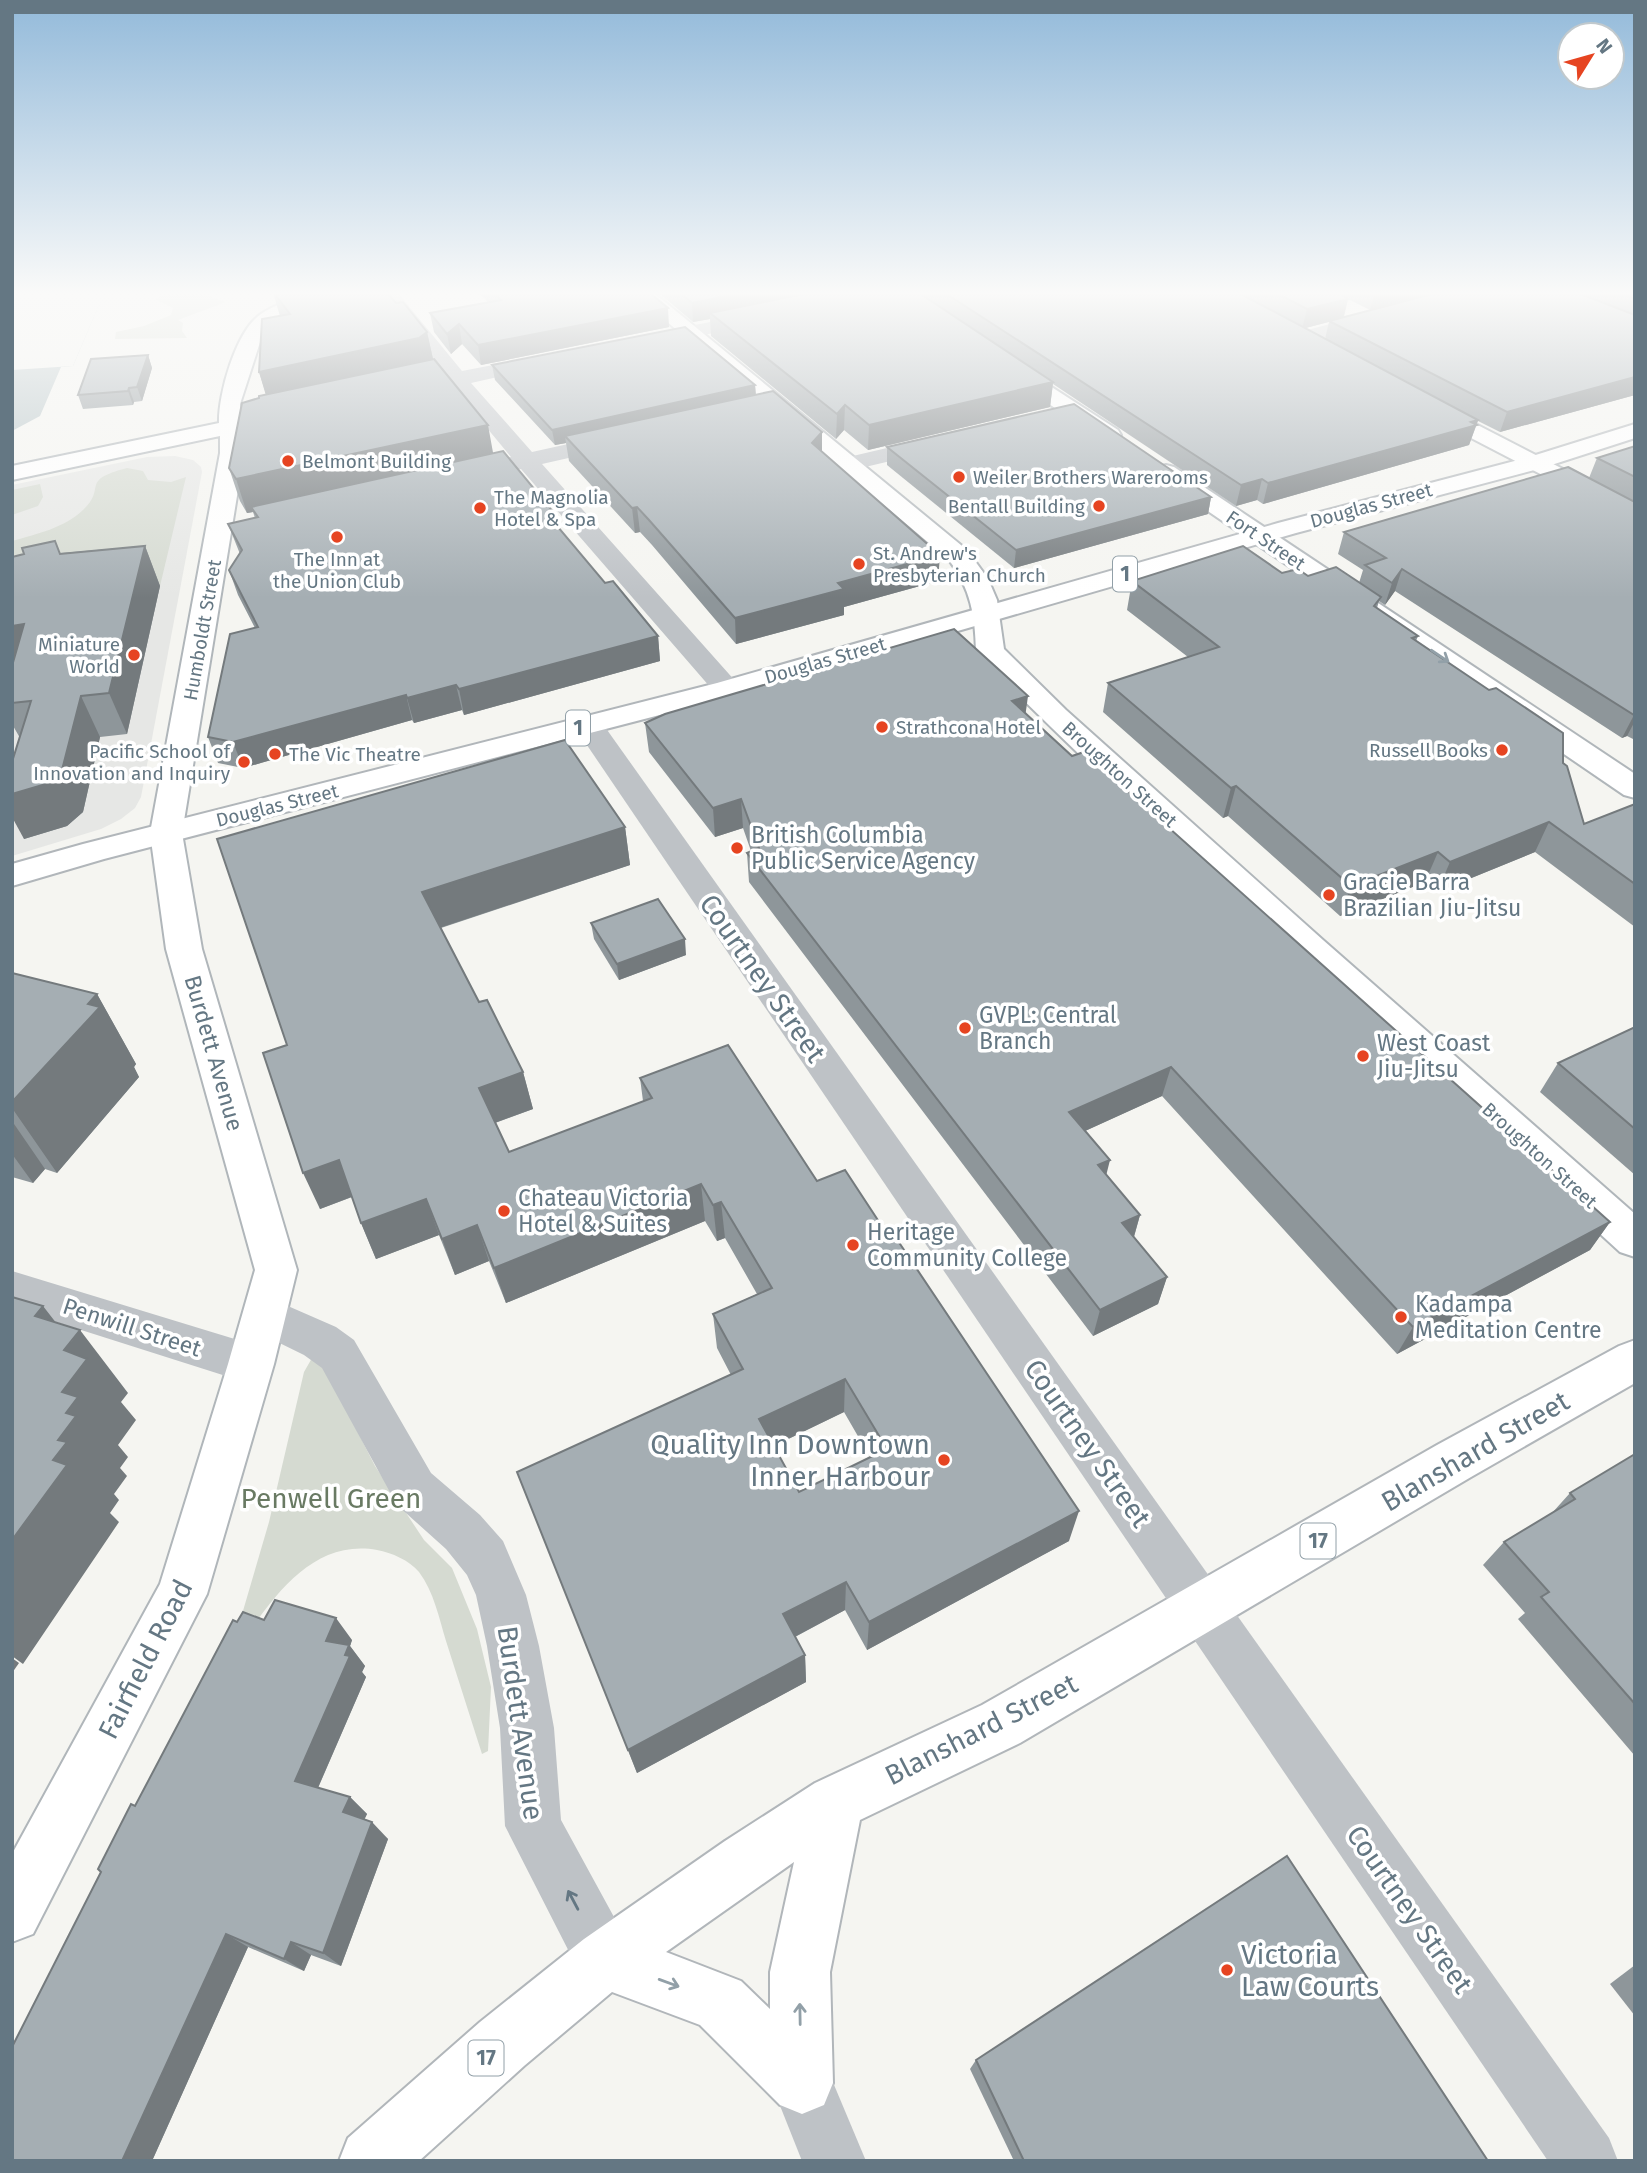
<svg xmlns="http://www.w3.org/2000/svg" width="1647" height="2173" viewBox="0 0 1647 2173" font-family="'Fira Sans',sans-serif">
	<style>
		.built { fill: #e6e7e5 }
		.green { fill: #d5dad1 }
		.water { fill: #b5c3c6 }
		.pier { fill: #f5f5f1 }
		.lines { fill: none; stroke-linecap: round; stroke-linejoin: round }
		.secondary-casing { stroke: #b0b6ba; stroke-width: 4 }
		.primary-casing { stroke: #b1b6ba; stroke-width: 4 }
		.street { fill: #bec2c6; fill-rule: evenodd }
		.secondary { fill: #fff; fill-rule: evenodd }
		.primary { fill: #fff; fill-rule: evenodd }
		.wall { fill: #8e969a; fill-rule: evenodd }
		.shaded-wall { fill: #747a7d }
		.building { fill: #a5aeb3; stroke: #747a7d; stroke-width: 2; fill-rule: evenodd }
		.oneway { stroke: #92a0a8 }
		.oneway2 { stroke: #647783 }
		.poi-dot { fill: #e64421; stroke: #fff; stroke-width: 2.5 }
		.labels { text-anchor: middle; stroke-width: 7; stroke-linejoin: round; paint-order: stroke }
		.far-poi-label { font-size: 19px; fill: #647783; stroke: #fff; text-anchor: start }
		.far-street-label { font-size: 19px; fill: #647783; stroke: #fff }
		.shield { fill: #fff; stroke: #92a0a8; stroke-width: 2 }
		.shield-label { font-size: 21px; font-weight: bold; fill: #647783 }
		.poi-label { font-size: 23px; fill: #647783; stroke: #fff; text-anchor: start }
		.street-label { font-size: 23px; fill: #647783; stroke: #fff }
		.near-street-label { font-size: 28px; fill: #647783; stroke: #fff }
		.near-poi-label { font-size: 28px; fill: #647783; stroke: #fff; text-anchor: end }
		.near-park-label { font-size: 28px; fill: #697a63; stroke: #fff }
	</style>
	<rect width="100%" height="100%" fill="#f5f5f1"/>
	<!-- built -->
	<path class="built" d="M175,456L193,460L201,467L202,472L141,797L135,808L121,819L101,829L12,856V485L147,457Z"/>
	<!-- green -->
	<g class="green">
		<path d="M168,293H200L226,302L178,320L183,323L182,331L187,338L115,339L116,332L144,326L171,315L173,308L155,299Z"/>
		<path d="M127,468L143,471L148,480L171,482L186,477L160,586L78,593L12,569V541C37,534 64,528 83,510C108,487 78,481 127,468Z"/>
		<path d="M40,484L43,497L38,506L12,515V490Z"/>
		<path d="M312,1358H320L375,1466L424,1540L452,1568L477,1629L491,1687L488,1751L482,1754C470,1716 458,1679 446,1641C439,1618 434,1592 419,1572C409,1560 392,1553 377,1550C304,1537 263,1614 228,1662L269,1522L304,1372Z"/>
	</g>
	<!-- water -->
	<path class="water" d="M12,293H116L98,307L73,366L61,367L40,416L12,431Z"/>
	<!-- pier -->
	<path class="pier" d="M14,293H116L98,307L73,366L12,370Z"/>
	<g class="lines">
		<!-- secondary casing -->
		<g class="secondary-casing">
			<g id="secondary">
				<path d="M305,293H331L329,297L273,323L261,339L240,404L244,453L182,833L202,949L297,1270L274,1364L207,1594L33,1934L12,1942V1854L160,1584L228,1364L255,1270L166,949L150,833L220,453V436L12,480V466L219,423C218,395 236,330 261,314C274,305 291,300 305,293Z"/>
				<path d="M633,293H654L967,550L988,579L997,600L1004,649L1066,710L1323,940L1635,1214V1257L1620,1252C1406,1056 1186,863 980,657L976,651C975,616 971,589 949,560Z"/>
				<path d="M1009,362L1016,364L1118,430L1121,435L1118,440H1102L1002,372L998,368L1002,364Z"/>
				<path d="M1429,400L1635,506V523L1421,412L1418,407L1421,402Z"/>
				<path d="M1166,465L1174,467L1635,774V798L1624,795L1158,477L1154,472L1158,467Z"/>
			</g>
		</g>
		<!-- primary casing -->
		<g class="primary-casing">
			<g id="primary">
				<path d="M1635,424V438L1542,468L1296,533L737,695L104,859L12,886V864L83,844L717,683L1278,523L1526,458Z"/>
				<path d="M1635,1340V1383L1471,1477L1020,1743L860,1820L830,1972L833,2083L824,2105L802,2114L780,2105L700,2025L612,1992L524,2066L419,2161H339L348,2138L480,2022L584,1939L725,1841L815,1783L982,1705L1437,1445L1619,1346ZM794,1862L770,1972V2009L741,1981L666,1952Z"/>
			</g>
		</g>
		<!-- street -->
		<g class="street">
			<path d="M378,293H398L462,371L545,355L552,357L555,361L552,365L471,383L532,452L618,433L626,435L629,440L626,445L542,464L737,683L741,689L737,695L727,698L717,695L521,469L461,482L453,480L449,475L453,470L511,457L452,386L398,398L390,396L387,391L390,386L443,375Z"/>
			<path d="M1448,293H1481L1479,297L1299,344L1292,342L1289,338L1292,334Z"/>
			<path d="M761,312L768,314L771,318L768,322L649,346L642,344L639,340L642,336L649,334Z"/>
			<path d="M938,436L946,438L949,443L946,448L848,471L840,469L836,464L840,459Z"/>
			<path d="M589,717L600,720L1609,2138L1618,2161H1548L574,726L578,720Z"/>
			<path d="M12,1271L251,1344L267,1350L274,1364L267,1378L251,1384L12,1308Z"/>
			<path d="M265,1296L336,1327L354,1340L431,1473L480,1515L503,1541L526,1595L539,1646L554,1728L561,1820L626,1939L635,1960L626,1981L605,1990L584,1981L505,1826L500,1728L487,1646L476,1595L467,1575L446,1549L397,1505L322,1368L304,1355L249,1328L243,1315L249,1302Z"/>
			<path d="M802,2052L824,2061L866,2161H802L771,2083L780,2061Z"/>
		</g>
		<!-- secondary -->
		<use href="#secondary" class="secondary"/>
		<!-- primary -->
		<use href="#primary" class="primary"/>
	</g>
	<!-- wall -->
	<g class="wall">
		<path d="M273,293H387L396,303L427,332L433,359L493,454L555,524L605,583L658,636L660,661L464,715L462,710L414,723L412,720L243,768L218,763L208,737L255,628L238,595L229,570L240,554L228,524L255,518L253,512L247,513L240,501L229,468L259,398L266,394L259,372L280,316Z"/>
		<path d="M479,293H650L669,327L481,365L462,344L451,354L434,332L430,313L488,302Z"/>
		<path d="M659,293H1436L1370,310L1348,299L1344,317L1436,293H1635V395L1500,432L1478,421L1469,445L1263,504L1257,500L1236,506L1053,384L1050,407L868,450L844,430L836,439L711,336L710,319L693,322ZM1329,322L1325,339L1305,328Z"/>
		<path d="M148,355L152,368L142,401L134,402L133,405L83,409L78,395Z"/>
		<path d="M492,365L755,385L756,395L822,432V452L938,581L844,607V615L736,644L652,545L640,532L635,533L569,461L566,443L555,445L495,380Z"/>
		<path d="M1635,446V740L1627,736L1622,738L1395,591L1385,605L1379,601L1377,608L1418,636L1416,641L1563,763L1584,824L1635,804V927L1535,852L1437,892L1425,882L1340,916L1228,816L1223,818L1103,712L1108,683L1188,657L1127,610L1132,581L1282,573L1359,583L1363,570L1338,554L1344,532L1589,478L1597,458Z"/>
		<path d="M887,447L1211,497L1208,514L1014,568L887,465Z"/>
		<path d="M145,546L160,586L127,734L100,737L83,812L67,826L24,839L20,738L12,724V557Z"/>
		<path d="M1025,713L1072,756L1610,1222L1590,1250L1397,1354L1162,1096L1085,1131L1106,1174L1140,1215L1134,1237L1167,1277L1158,1304L1093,1336L749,882L747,853L751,851L743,828L715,837L649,752L645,723Z"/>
		<path d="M625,827L630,865L441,928L479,1002L523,1072L533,1109L495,1123L509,1152L643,1101L640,1078L817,1181L1069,1541L867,1650L845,1610L795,1637L805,1655L806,1682L637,1773L517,1472L731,1375L717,1348L713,1314L757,1294L725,1238L717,1241L705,1221L506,1303L489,1261L455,1275L439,1235L376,1259L361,1223L352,1197L320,1209L287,1045L217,839ZM844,1412L870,1457L799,1492L774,1446Z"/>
		<path d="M591,923L686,955L619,980L594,939Z"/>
		<path d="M12,973L97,994L136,1064L134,1067L139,1077L57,1173L45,1169L33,1183L12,1177Z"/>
		<path d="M1635,1027V1175L1540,1092L1558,1063Z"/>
		<path d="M1635,1454V1756L1518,1619L1525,1613L1483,1565L1504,1542L1552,1513L1570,1493Z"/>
		<path d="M264,1620L352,1640L350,1646L365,1666L362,1672L366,1677L318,1788L350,1797L367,1814L364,1819L388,1839L341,1966L311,1955L304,1971L248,1947L152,2161H12L135,1806L237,1622Z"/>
		<path d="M1635,1965V2016L1610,1984Z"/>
		<path d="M976,2060L1488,2161H1014L970,2069Z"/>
	</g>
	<!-- shaded-wall -->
	<g class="shaded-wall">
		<path d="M741,293H837L710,313V319L693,322L692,303Z"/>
		<path d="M1375,293H1436L1370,310Z"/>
		<path d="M1348,299L1343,318L1302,329L1307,309Z"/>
		<path d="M668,308L669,327L481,365L478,345Z"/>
		<path d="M459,324L462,344L451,354L447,334Z"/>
		<path d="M427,332L435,368L270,409L259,372Z"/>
		<path d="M148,355L152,368L142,401L137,387Z"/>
		<path d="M1635,377V395L1500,432L1507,412Z"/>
		<path d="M1053,382L1050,407L868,450L869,425Z"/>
		<path d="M755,385L756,400L565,436L566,443L555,445L552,430Z"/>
		<path d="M129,388L134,402L133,405L128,391Z"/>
		<path d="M845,405L844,430L836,439L837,414Z"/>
		<path d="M1478,420L1469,445L1263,504L1268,483Z"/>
		<path d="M488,425L494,458L251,507L253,512L247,513L236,479Z"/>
		<path d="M822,432V456L812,443Z"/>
		<path d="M1262,479L1257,500L1236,506L1241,485Z"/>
		<path d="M1211,497L1208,514L1014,568L1016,550Z"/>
		<path d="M637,507L640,532L635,533L632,508Z"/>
		<path d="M554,513L557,537L547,514Z"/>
		<path d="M145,546L160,586L127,734L109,693Z"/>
		<path d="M940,555L938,581L844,607V615L736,644L735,618L838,583Z"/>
		<path d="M1402,569L1395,591L1385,605L1392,583Z"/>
		<path d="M24,624L12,672V626Z"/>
		<path d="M658,636L660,661L464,715L459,689Z"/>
		<path d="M456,685L462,710L414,723L407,698Z"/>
		<path d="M406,695L412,720L243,768L233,742Z"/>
		<path d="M81,696L100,737L83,812L67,826L24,839L12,817V794Z"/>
		<path d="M1028,696L1024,725L1012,701Z"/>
		<path d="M1634,715H1635V721L1627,736L1622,738Z"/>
		<path d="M1236,786L1228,816L1223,818L1231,788Z"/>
		<path d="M741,799L743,828L715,837L713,808Z"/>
		<path d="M1549,822L1535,852L1437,892L1450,862Z"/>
		<path d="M625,827L630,865L433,930L422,892Z"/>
		<path d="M1438,852L1425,882L1340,916L1351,886Z"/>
		<path d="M685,939L686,955L619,980L617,964Z"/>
		<path d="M97,994L136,1064L134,1067L139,1077L57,1173L12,1108V1102L88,1004Z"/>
		<path d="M1171,1067L1162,1096L1063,1141L1069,1112Z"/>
		<path d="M523,1072L533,1109L489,1125L479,1088Z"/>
		<path d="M12,1121L45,1169L33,1183L12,1154Z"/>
		<path d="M339,1160L354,1196L320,1209L303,1173Z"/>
		<path d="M1110,1160L1103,1188L1098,1165Z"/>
		<path d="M701,1184L705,1221L506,1303L494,1268Z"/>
		<path d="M426,1199L439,1235L376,1259L361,1223Z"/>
		<path d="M721,1202L725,1238L717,1241L713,1205Z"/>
		<path d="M1140,1215L1132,1243L1122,1223Z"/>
		<path d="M1610,1222L1590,1250L1397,1354L1413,1327Z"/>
		<path d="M477,1225L489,1261L455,1275L442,1239Z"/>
		<path d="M1167,1277L1158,1304L1093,1336L1100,1310Z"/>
		<path d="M43,1306L71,1342L80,1330L128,1393L121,1402L136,1420L118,1445L128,1457L120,1468L127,1476L114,1494L119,1500L110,1513L119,1522L23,1664L12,1656V1540L53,1460L66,1413L35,1316Z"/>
		<path d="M845,1379L844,1412L761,1452L759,1419Z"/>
		<path d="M1079,1511L1069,1541L867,1650L869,1622Z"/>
		<path d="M846,1582L845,1610L785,1642L783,1614Z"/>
		<path d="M336,1618L352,1640L350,1646L365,1666L362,1672L366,1677L313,1799L295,1781L326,1641Z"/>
		<path d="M805,1655L806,1682L637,1773L628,1750Z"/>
		<path d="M12,1658L19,1663L12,1673Z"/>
		<path d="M350,1797L367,1814L360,1829L343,1812Z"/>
		<path d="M372,1822L388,1839L341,1966L323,1953Z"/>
		<path d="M226,1934L248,1947L152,2161H122Z"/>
		<path d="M291,1942L311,1955L304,1971L284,1959Z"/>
	</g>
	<!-- building -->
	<g class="building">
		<path d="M274,293H387L396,303L403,302L427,332L419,338L259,372L262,319L290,314Z"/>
		<path d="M494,293H650L668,308L478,345L459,324L447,334L430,313L501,300Z"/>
		<path d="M680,293H741L692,303Z"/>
		<path d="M809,293H919L1053,382L869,425L845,405L837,414L710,313Z"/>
		<path d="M945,293H1239L1478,420L1471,422L1477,425L1268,483L1262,479L1241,485Z"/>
		<path d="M1276,293H1339L1348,299L1307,309Z"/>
		<path d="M1436,293H1578L1635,315V377L1507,412L1329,321Z"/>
		<path d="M1622,293H1635V299Z"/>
		<path d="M685,327L755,385L552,430L492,365Z"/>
		<path d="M148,355L137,387L129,388L128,391L78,395L91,359Z"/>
		<path d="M434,359L488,425L236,479L229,468L242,403L259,398V396Z"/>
		<path d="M773,391L822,432L812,443L940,555L838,583L844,589L735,618L649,520L637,507L632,508L565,436Z"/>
		<path d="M1074,404L1211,497L1016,550L887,447Z"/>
		<path d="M1635,446V477L1597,458Z"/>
		<path d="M503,451L554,513L547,514L605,583L613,581L658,636L459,689L456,685L407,698L406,695L233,742L208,737L230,634L258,627L229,570L242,550L228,524L258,517L251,507Z"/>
		<path d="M1568,467L1635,502V715H1634L1402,569L1392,583L1365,565L1386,558L1344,532Z"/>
		<path d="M55,541L60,554L145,546L109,693L81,696L62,770L46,784L12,794V762L31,701L12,703V666L24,624L12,626V557L24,554L22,548Z"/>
		<path d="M1243,546L1282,573L1298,569L1308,576L1336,567L1381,597L1374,606L1418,636L1412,638L1489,690L1496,688L1563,733V763L1567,766L1584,824L1635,804V884L1549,822L1450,862L1438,852L1351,886L1236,786L1231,788L1108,683L1219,647L1132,581Z"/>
		<path d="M954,629L1028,696L1012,701L1072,756L1084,752L1610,1222L1413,1327L1171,1067L1069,1112L1110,1160L1098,1165L1140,1215L1122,1223L1167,1277L1100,1310L747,853L759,848L741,799L713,808L645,723L665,714Z"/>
		<path d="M565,740L625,827L422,892L479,1002L487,1000L523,1072L479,1088L509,1152L652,1098L640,1078L728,1045L817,1181L845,1170L889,1237L894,1235L1079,1511L869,1622L846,1582L783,1614L805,1655L628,1750L517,1472L743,1369L713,1314L772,1288L721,1202L713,1205L701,1184L494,1268L477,1225L442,1239L426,1199L361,1223L339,1160L303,1173L263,1053L287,1045L217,839ZM845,1379L887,1449L799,1492L759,1419Z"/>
		<path d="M658,899L685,939L617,964L591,923Z"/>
		<path d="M12,973L97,994L88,1004L100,1007L12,1102Z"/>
		<path d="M1635,1027V1129L1558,1063Z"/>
		<path d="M12,1297L43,1306L35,1316L80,1330L64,1350L87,1359L62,1392L78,1397L66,1413L76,1416L58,1440L67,1442L53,1460L67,1465L12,1540Z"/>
		<path d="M1635,1454V1704L1541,1597L1549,1592L1504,1542L1575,1499L1570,1493Z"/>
		<path d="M275,1600L336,1618L326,1641L349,1645L345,1655L350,1656L295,1781L350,1797L343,1812L372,1822L323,1953L291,1942L284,1959L226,1934L122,2161H12V2047L101,1872L98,1869L131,1804L135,1806L233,1620L237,1622L243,1612L264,1620Z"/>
		<path d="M1287,1856L1488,2161H1024L976,2060Z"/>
	</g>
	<!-- one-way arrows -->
	<defs><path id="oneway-shaft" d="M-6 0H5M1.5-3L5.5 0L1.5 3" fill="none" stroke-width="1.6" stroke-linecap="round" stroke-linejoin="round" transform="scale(1.75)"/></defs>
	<g class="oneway">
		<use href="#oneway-shaft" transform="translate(1440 656) rotate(34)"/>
		<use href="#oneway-shaft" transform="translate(669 1983) rotate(20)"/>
		<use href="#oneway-shaft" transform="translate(800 2014) rotate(-91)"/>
	</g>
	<use class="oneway2" href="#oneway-shaft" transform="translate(573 1900) rotate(-118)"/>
	<!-- sky -->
	<linearGradient id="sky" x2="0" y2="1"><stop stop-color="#93bada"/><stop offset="0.49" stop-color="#fafaf9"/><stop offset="1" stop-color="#fafaf9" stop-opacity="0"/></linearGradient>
	<rect width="1647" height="598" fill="url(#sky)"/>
	<!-- markers -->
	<g class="poi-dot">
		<circle cx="288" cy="461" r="7"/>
		<circle cx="959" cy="477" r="7"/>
		<circle cx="1099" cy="506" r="7"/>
		<circle cx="480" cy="508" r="7"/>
		<circle cx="337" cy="537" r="7"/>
		<circle cx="859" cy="564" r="7"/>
		<circle cx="134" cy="655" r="7"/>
		<circle cx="882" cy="727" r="7"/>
		<circle cx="1502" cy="750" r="7"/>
		<circle cx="275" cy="754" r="7"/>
		<circle cx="244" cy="762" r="7"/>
		<circle cx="737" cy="848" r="7"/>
		<circle cx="1329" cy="895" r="7"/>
		<circle cx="965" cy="1028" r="7"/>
		<circle cx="1363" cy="1056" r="7"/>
		<circle cx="504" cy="1211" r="7"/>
		<circle cx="853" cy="1245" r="7"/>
		<circle cx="1401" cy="1317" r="7"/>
		<circle cx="944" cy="1460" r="7"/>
		<circle cx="1227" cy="1970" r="7"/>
	</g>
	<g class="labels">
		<!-- far-poi labels -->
		<g class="far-poi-label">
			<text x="302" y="468">Belmont Building</text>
			<text x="973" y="484">Weiler Brothers Warerooms</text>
			<text x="494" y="504">The Magnolia<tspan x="494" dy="22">Hotel &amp; Spa</tspan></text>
			<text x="1085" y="513" text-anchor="end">Bentall Building</text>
			<text x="873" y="560">St. Andrew's<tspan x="873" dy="22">Presbyterian Church</tspan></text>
			<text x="337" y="566" text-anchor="middle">The Inn at<tspan x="337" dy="22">the Union Club</tspan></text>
			<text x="120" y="651" text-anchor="end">Miniature<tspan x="120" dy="22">World</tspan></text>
			<text x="896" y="734">Strathcona Hotel</text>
			<text x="1488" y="757" text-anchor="end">Russell Books</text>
			<text x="230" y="758" text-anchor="end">Pacific School of<tspan x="230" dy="22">Innovation and Inquiry</tspan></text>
			<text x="289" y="761">The Vic Theatre</text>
		</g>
		<!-- far-street labels -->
		<g class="far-street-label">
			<text transform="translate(1371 505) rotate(-15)" y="7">Douglas Street</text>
			<text transform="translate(1266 540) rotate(34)" y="7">Fort Street</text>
			<text transform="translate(202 630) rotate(-80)" y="7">Humboldt Street</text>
			<text transform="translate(825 660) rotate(-16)" y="7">Douglas Street</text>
			<text transform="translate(1120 774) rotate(42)" y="7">Broughton Street</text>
			<text transform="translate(277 805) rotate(-14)" y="7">Douglas Street</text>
			<text transform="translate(1540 1155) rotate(42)" y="7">Broughton Street</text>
		</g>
		<!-- shield labels -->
		<g class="shield">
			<rect x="1113" y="556.5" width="24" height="35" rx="5"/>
			<rect x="566" y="710.5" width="24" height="35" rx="5"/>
			<rect x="1300.5" y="1523.5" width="35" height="35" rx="5"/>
			<rect x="468.5" y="2040.5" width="35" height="35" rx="5"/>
		</g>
		<g class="shield-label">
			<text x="1125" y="581">1</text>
			<text x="578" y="735">1</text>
			<text x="1318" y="1548">17</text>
			<text x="486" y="2065">17</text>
		</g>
		<!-- poi labels -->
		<g class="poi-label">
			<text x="751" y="843">British Columbia<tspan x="751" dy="26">Public Service Agency</tspan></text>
			<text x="1343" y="890">Gracie Barra<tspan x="1343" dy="26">Brazilian Jiu-Jitsu</tspan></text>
			<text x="979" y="1023">GVPL: Central<tspan x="979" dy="26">Branch</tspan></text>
			<text x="1377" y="1051">West Coast<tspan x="1377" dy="26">Jiu-Jitsu</tspan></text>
			<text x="518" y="1206">Chateau Victoria<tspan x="518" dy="26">Hotel &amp; Suites</tspan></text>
			<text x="867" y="1240">Heritage<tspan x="867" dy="26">Community College</tspan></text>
			<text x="1415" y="1312">Kadampa<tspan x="1415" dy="26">Meditation Centre</tspan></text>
		</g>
		<!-- street labels -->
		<g class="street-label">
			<text transform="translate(214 1053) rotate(74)" y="8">Burdett Avenue</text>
			<text transform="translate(132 1327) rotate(18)" y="8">Penwill Street</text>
		</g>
		<!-- near-street labels -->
		<g class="near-street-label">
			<text transform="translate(763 978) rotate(55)" y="10">Courtney Street</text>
			<text transform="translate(1088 1443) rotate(55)" y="10">Courtney Street</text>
			<text transform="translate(1475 1451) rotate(-30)" y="10">Blanshard Street</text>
			<text transform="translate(145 1659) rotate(-63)" y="10">Fairfield Road</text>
			<text transform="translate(521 1723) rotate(82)" y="10">Burdett Avenue</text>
			<text transform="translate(981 1729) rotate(-27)" y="10">Blanshard Street</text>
			<text transform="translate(1410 1909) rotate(55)" y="10">Courtney Street</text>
		</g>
		<!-- near-poi labels -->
		<g class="near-poi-label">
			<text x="930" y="1454">Quality Inn Downtown<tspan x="930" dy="32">Inner Harbour</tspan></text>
			<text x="1241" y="1964" text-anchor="start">Victoria<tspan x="1241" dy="32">Law Courts</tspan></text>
		</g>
		<!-- near-park labels -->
		<g class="near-park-label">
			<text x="331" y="1508">Penwell Green</text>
		</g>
	</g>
	<!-- border -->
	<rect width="1647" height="2173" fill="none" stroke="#647783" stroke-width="28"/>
	<!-- north arrow -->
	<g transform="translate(1591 56) rotate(53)"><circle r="33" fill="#ffffff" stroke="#c1c9cd" stroke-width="2"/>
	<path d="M0-5L12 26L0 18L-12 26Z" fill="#e64421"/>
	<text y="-10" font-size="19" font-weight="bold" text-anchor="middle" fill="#647783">N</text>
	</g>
</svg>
